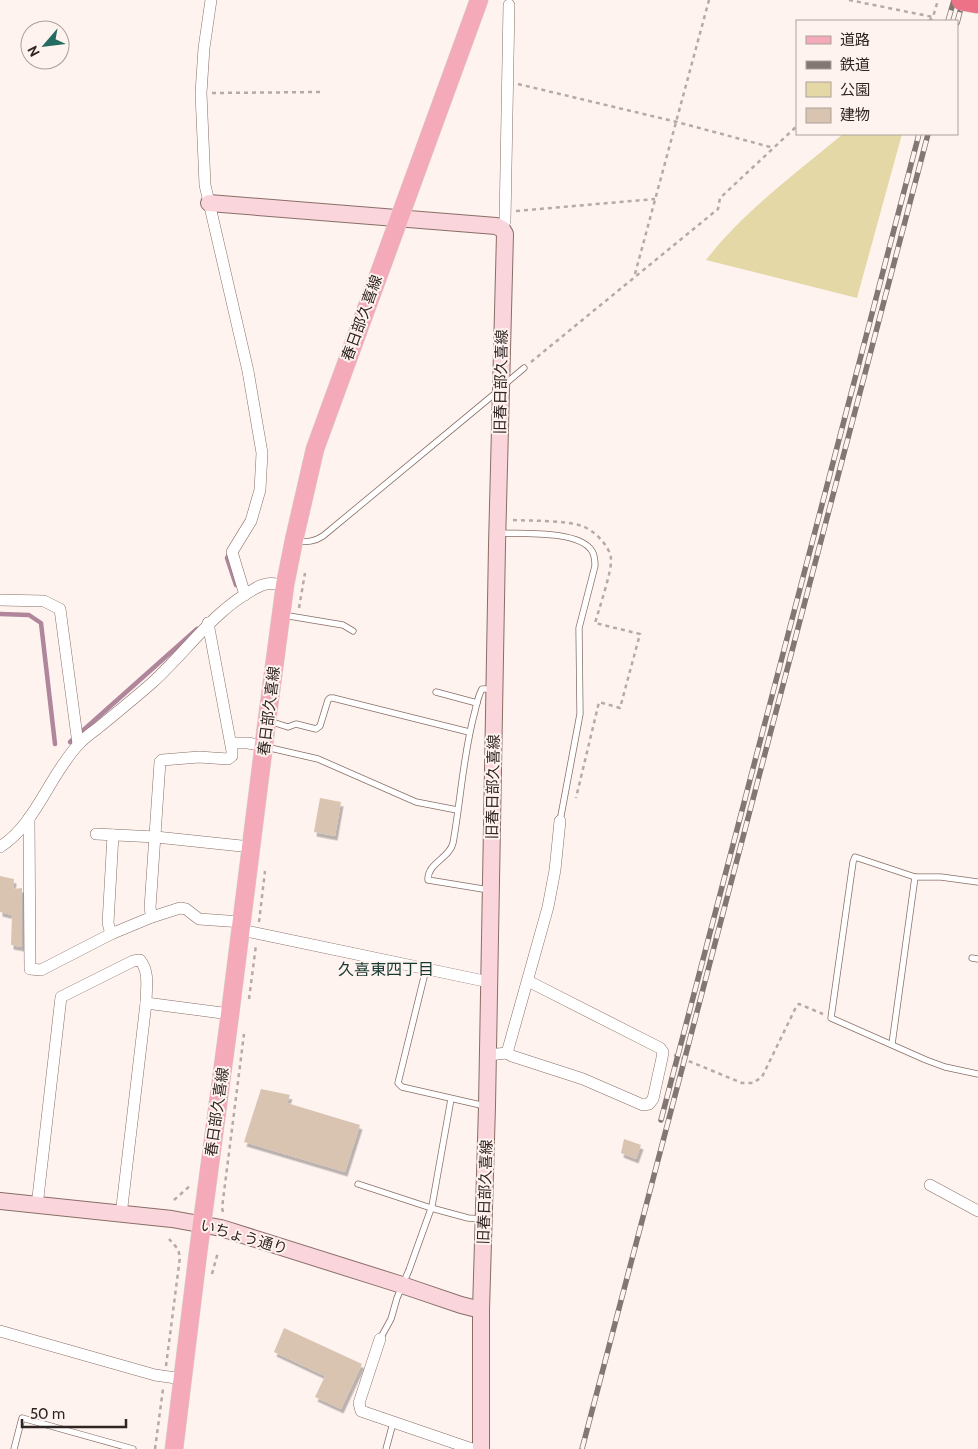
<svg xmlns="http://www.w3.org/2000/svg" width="978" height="1449" viewBox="0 0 978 1449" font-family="Cabin,'Noto Sans JP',sans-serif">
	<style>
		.green { fill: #e4d8a7 }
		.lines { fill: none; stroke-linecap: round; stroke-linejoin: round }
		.stream { stroke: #af869b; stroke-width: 4.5 }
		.building { fill: #d8c4b0; filter: url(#shadow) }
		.lane-casing { stroke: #886e66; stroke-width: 7 }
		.street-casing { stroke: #886e66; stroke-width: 12 }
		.secondary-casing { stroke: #886e66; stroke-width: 18 }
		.primary-casing { stroke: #d6d3d3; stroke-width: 19 }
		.path { stroke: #b6aaa7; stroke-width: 2.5; stroke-dasharray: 4 4; stroke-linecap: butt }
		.lane { stroke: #fff; stroke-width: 5.5 }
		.street { stroke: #fff; stroke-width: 11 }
		.secondary { stroke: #fad5db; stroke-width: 16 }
		.primary { stroke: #f4aab8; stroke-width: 18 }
		.rail-casing { stroke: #827773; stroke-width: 5.5 }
		.rail { stroke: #fff3ef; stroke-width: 4; stroke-dasharray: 11; stroke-linecap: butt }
		.highway-bridge-casing { stroke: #d6d3d3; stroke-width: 22; stroke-linecap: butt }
		.highway-bridge { stroke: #ed7288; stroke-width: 21 }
		.labels { text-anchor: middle; stroke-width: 4; stroke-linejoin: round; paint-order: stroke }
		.street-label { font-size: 15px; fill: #302522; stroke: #fff3ef }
		.neighbourhood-label { font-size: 16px; fill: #173832; stroke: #fff3ef }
	</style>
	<defs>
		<filter id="shadow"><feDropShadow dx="2.5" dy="4.5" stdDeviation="0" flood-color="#0004"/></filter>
	</defs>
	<rect width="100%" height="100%" fill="#fff3ef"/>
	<!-- green -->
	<path class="green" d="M843,134H902L857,298L706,260C743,212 796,173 843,134Z"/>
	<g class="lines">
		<!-- stream -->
		<g class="stream">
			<path d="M230,552L227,558L236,585"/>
			<path d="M0,614L29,615L41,623L55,744"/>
			<path d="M70,742L197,629"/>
		</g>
	</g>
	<!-- building -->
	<g class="building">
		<path d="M320,798L341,802L335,836L314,832Z"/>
		<path d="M0,876L14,879L13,889L22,888V947L11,945L12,915L0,912Z"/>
		<path d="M261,1089L290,1095L287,1103L360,1125L345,1172L244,1142Z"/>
		<path d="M624,1139L641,1145L636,1159L621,1153Z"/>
		<path d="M284,1328L362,1364L341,1409L315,1397L325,1376L274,1352Z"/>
	</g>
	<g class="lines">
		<!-- lane casing -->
		<g class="lane-casing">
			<g id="lane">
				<path d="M505,384L524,368"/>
				<path d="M499,533C522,534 579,530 592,551C595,556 595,561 595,566L579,628L580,714L560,821"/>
				<path d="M297,541C307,542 314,542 323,536L498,391"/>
				<path d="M283,615L343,625L353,631"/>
				<path d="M436,692L477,703"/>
				<path d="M269,721L288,727L296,724L316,729L320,726L328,700L330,698H333L469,732"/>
				<path d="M266,747L318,759L416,802L457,810"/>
				<path d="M978,882L941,877H915L855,857L853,862L831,1018L926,1060L945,1067L978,1074"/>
				<path d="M489,890L428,880C427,863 450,858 453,843C461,799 463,754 475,711C477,703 478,696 482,689H492"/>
				<path d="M972,958L978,959"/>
				<path d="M426,969L398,1083L402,1087L485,1106"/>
				<path d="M892,1044L915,877"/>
				<path d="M358,1184L431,1208L468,1218L482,1219"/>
				<path d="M380,1339L391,1319L397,1298L409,1270L432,1206L451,1099"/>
				<path d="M14,1449L22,1418L133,1449"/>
				<path d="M386,1449L393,1423"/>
			</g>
		</g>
		<!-- street casing -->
		<g class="street-casing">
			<g id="street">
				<path d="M211,0L204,48L201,93L205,185L248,371L262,453L260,490L251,521L232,552L245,595"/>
				<path d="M502,229L505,221L509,5"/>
				<path d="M0,600L44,601L60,609L78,744"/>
				<path d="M231,743H248L264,746"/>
				<path d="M29,818L30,969L41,970L111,934L152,917L180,908L186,909L199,919L242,922"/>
				<path d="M96,834L156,837L251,847"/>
				<path d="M0,847C36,824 49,776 78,745C83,739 91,733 98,728C116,713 135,698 153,682C188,650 214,610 256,588C266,582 274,583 285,585"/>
				<path d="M152,917L150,908L160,762L162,760L199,757L228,759L232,756V751L208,623"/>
				<path d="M241,930L489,982"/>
				<path d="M111,934L108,923L113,835"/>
				<path d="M146,1003L230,1014"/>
				<path d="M507,1053L512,1056L583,1079L643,1105L649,1104L653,1099L662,1058L663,1052L660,1048L528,981"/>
				<path d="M488,1055L507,1053L548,907L555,870L560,821"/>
				<path d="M930,1185L978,1211"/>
				<path d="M37,1206L61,997L133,961L140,960C150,972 146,989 146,1003L121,1215"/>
				<path d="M0,1331L155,1375L183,1379"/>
				<path d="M380,1339L359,1403L361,1411L472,1449"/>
			</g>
		</g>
		<!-- secondary casing -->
		<g class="secondary-casing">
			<g id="secondary">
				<path d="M209,203L496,226L502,229L505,234L497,545L487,1106L481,1310V1449"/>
				<path d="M0,1201L172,1219L221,1228L402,1285L461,1305L481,1310"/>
			</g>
		</g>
		<!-- primary casing -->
		<g class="primary-casing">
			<path id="primary" d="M174,1449L198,1253L230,1014L267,720L285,585L294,540L315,449L479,0"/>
		</g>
		<!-- path -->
		<g class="path">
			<path d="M849,0L933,17"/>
			<path d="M929,21L933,17L938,0"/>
			<path d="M518,84L677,122L774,148"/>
			<path d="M212,93L321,92"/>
			<path d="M516,211L655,199"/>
			<path d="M635,274L709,0"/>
			<path d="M531,362L718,209L720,198L797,126"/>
			<path d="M513,520C533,521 564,520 582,526C594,530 610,546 611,559C612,571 599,609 595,623L640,634L620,708L599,702L576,798"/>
			<path d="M299,608L305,573"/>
			<path d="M259,922L265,871"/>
			<path d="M249,999L256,945"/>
			<path d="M674,1055L742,1083H753L762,1077L797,1005L799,1004L823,1014"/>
			<path d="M174,1200L191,1185"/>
			<path d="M223,1212L222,1208L244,1034"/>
			<path d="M212,1274L218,1252"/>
			<path d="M166,1366L180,1257L178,1249L169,1239"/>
			<path d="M155,1449L163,1389"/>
		</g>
		<!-- lane -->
		<use href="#lane" class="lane"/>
		<!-- street -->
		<use href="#street" class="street"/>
		<!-- secondary -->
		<use href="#secondary" class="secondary"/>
		<!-- primary -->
		<use href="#primary" class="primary"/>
		<!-- rail casing -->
		<g class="rail-casing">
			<g id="rail">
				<path d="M948,21L954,0"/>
				<path d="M957,23L963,0"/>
				<path d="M661,1120L919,134"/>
				<path d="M582,1449L928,134"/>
			</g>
		</g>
		<!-- rail -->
		<use href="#rail" class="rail"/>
		<!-- highway-bridge casing -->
		<g class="highway-bridge-casing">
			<path id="highway-bridge" d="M962,0L978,3"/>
		</g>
		<!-- highway-bridge -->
		<use href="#highway-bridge" class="highway-bridge"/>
	</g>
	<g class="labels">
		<!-- street labels -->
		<g class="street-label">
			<text transform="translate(362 318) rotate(-70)" y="5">春日部久喜線</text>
			<text transform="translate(501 382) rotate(-89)" y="5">旧春日部久喜線</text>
			<text transform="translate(269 711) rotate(-83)" y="5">春日部久喜線</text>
			<text transform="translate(493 787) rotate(-89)" y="5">旧春日部久喜線</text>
			<text transform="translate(217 1112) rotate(-82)" y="5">春日部久喜線</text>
			<text transform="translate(485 1192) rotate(-88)" y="5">旧春日部久喜線</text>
			<text transform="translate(244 1237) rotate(16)" y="5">いちょう通り</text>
		</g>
		<!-- neighbourhood labels -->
		<g class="neighbourhood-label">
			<text x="386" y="975">久喜東四丁目</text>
		</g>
	</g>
	<!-- legend -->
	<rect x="796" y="20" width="162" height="115" fill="#fff3ef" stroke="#aca19d"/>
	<rect x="806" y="36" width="25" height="8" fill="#f4aab8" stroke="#aca19d"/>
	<text x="840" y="45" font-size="15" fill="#302522">道路</text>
	<rect x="806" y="61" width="25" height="8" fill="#827773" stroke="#aca19d"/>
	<text x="840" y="70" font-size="15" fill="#302522">鉄道</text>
	<rect x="806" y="82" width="25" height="15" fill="#e4d8a7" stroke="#aca19d"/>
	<text x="840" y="95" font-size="15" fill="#302522">公園</text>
	<rect x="806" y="108" width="25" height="15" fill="#d8c4b0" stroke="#aca19d"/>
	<text x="840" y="120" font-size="15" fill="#302522">建物</text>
	<!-- north arrow -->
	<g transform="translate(45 45) rotate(242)"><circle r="24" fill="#fff3ef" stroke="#aca19d"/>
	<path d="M0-4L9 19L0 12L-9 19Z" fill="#256c60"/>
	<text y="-8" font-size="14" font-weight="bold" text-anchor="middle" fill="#302522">N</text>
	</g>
	<!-- scale -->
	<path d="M22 1419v8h104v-8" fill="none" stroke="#302522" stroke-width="2.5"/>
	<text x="30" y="1419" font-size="15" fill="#302522" stroke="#fff3ef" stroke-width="4" paint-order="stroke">50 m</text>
</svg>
